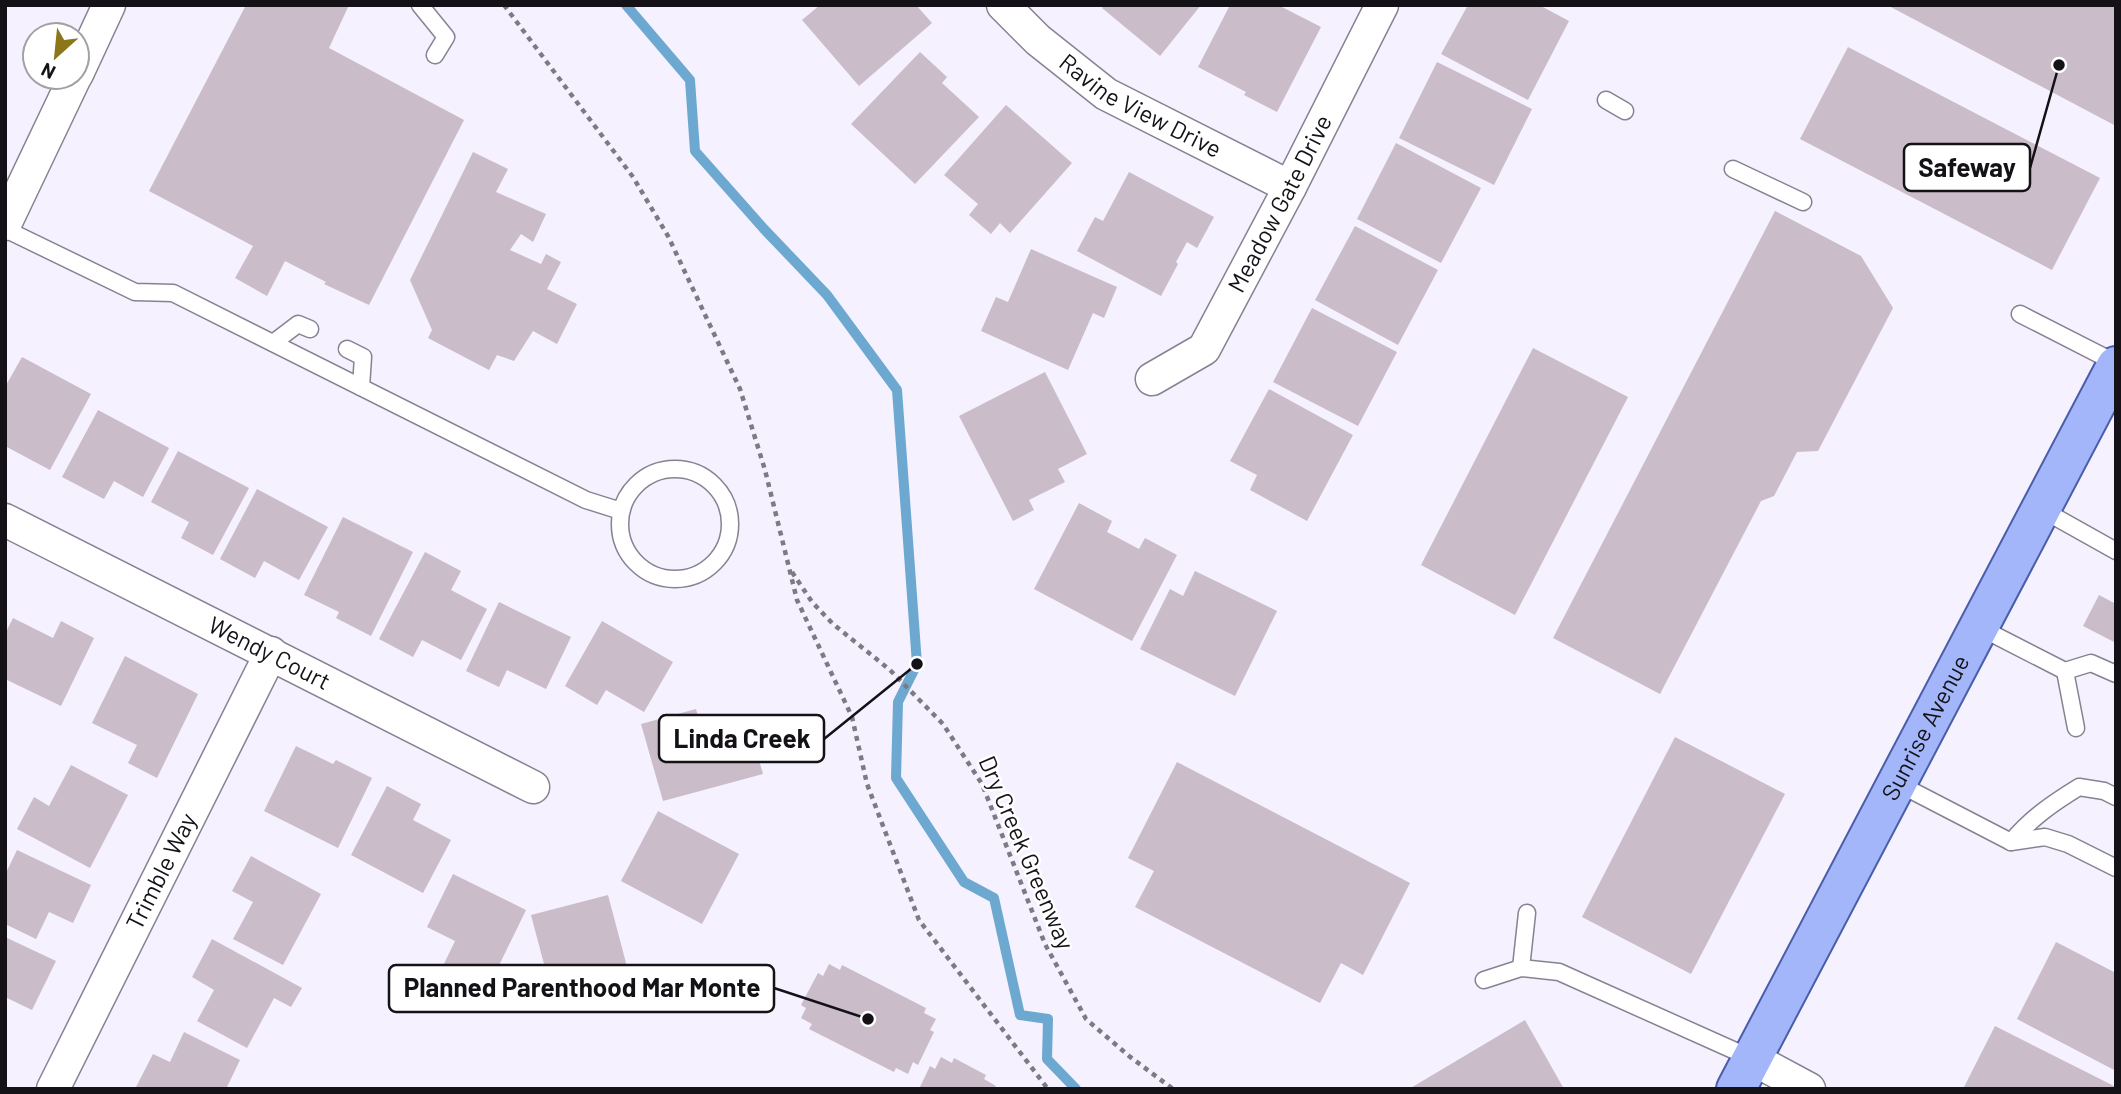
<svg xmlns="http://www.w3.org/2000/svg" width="2121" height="1094" viewBox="0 0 2121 1094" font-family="Barlow,sans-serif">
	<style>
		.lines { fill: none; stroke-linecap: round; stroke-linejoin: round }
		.stream { stroke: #6ca8d0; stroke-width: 10 }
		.building { fill: #cabcc8 }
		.lane-casing { stroke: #878291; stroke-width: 19 }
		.street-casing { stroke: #878291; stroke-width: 35 }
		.primary-casing { stroke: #495da9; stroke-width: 42 }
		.path { stroke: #7d7a83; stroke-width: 4.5; stroke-dasharray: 5 5; stroke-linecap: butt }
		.lane { stroke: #fff; stroke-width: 16 }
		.street { stroke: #fff; stroke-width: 32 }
		.primary { stroke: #a3b6fa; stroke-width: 38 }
		.labels { text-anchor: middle; stroke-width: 5; stroke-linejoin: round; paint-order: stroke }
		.street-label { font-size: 24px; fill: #141217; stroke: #fff }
		.leader { fill: none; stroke: #141217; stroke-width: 2.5 }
		.callout-dot { fill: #141217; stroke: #fff; stroke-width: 2.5 }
		.callout { fill: #fff; stroke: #141217; stroke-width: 2.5 }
		.callout-label { font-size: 26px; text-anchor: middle; font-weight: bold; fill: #141217 }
	</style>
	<rect width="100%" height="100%" fill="#f5f1fe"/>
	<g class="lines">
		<!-- stream -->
		<path class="stream" d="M626,5L690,80L695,151L764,229L827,295L897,390L917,664L898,702L896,778L964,882L994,898L1020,1015L1048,1019L1047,1059L1076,1089"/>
	</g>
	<!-- building -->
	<g class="building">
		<path d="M246,5H349L329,48L464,120L369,305L324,284L326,282L285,261L267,296L235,278L253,246L149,191Z"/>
		<path d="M820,5H916L932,23L859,86L802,20Z"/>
		<path d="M1104,5H1201L1160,56L1102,8Z"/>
		<path d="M1230,5H1278L1321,27L1277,112L1244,95L1246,92L1198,67Z"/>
		<path d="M1468,5H1539L1569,21L1528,100L1441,54Z"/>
		<path d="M1887,5H2116V126Z"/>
		<path d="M1848,47L2100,178L2052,270L1800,139Z"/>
		<path d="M920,52L947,77L942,83L979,117L915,184L851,124Z"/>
		<path d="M1437,62L1532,109L1494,185L1399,138Z"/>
		<path d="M1006,105L1072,163L1010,233L1000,223L991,234L969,215L978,204L944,175Z"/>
		<path d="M1396,143L1481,188L1441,263L1357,219Z"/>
		<path d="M473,152L508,169L496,192L546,214L533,242L521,234L510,250L541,264L546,254L561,262L547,289L577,304L557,344L533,331L514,361L497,355L489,370L428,338L432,330L410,280Z"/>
		<path d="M1129,172L1214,217L1197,248L1187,242L1176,262L1178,264L1161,296L1077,251L1095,217L1103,221Z"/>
		<path d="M1775,211L1861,256L1893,308L1818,451L1797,452L1774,496L1761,501L1660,694L1553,638Z"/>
		<path d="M1355,226L1438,270L1398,345L1315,300Z"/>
		<path d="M1031,249L1117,287L1104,318L1093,313L1068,370L981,331L996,297L1008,302Z"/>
		<path d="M1312,308L1397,352L1358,426L1273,382Z"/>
		<path d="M1533,348L1628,397L1515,615L1421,565Z"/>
		<path d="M22,357L91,394L50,470L5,446V387Z"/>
		<path d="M1045,372L1087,454L1058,469L1065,482L1029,500L1034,510L1013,521L959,416Z"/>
		<path d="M1269,389L1353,435L1307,521L1250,490L1257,475L1230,461Z"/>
		<path d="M98,410L169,448L143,497L114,481L104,499L62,477Z"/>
		<path d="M178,451L249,488L213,555L181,538L189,522L151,502Z"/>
		<path d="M257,489L328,527L299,580L264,561L255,578L220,559Z"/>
		<path d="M1079,503L1112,521L1107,532L1139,549L1145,538L1177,555L1132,641L1034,589Z"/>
		<path d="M343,517L413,552L371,636L336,618L339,612L304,595Z"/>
		<path d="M425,552L461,571L451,590L487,609L461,660L422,640L413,657L379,639Z"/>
		<path d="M1195,571L1277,611L1235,696L1140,649L1170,589L1183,596Z"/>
		<path d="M2099,595L2116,604V643L2083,626Z"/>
		<path d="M499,602L571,637L546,689L507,670L499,687L466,671Z"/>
		<path d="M13,618L53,638L61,621L94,638L61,706L5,679V634Z"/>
		<path d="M602,621L673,662L644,712L606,690L597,705L565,686Z"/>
		<path d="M125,656L198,694L157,778L128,763L137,745L92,723Z"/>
		<path d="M696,709L704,739L749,726L763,774L663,801L641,724Z"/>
		<path d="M1675,737L1785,794L1691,974L1582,917Z"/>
		<path d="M296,746L333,764L336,760L372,778L338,848L264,811Z"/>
		<path d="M1177,762L1410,883L1363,975L1341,963L1320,1003L1135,907L1154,871L1128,858Z"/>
		<path d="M71,765L128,795L90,868L17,829L34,797L49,806Z"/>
		<path d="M387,786L421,804L413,820L451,840L423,893L351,855Z"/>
		<path d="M658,811L739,854L702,924L621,881Z"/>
		<path d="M17,850L91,885L73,923L49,912L36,939L5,924V875Z"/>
		<path d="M251,856L321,894L283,965L233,939L253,902L232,891Z"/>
		<path d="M453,874L526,910L487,990L442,968L455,941L427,927Z"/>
		<path d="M608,895L630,978L553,998L531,915Z"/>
		<path d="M5,937L56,961L32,1010L5,997Z"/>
		<path d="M212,939L302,988L291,1007L274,998L247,1048L197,1021L214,990L192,977Z"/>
		<path d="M2056,942L2116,973V1071L2017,1019Z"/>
		<path d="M829,964L840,970L842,965L926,1008L924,1013L936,1019L930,1030L934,1032L918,1065L913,1062L908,1074L896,1068L894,1072L809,1029L812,1024L801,1018L806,1008L801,1005L818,973L823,976Z"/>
		<path d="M1525,1020L1564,1089H1409Z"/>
		<path d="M1995,1026L2116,1087V1089H1963Z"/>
		<path d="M184,1032L240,1060L226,1089H135L153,1054L170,1062Z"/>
		<path d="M941,1057L952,1063L954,1058L986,1075L984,1079L996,1086L994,1089H919L930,1066L935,1069Z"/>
	</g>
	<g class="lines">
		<!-- lane casing -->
		<g class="lane-casing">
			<g id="lane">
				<path d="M420,5L446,37L435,55"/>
				<path d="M1606,100L1625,111"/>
				<path d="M1733,169L1803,202"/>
				<path d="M5,229L135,292L173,293L586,500L621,511"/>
				<path d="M2020,314L2116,363"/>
				<path d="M273,343L298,324L310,329"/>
				<path d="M347,349L363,357L361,387"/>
				<circle cx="675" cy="524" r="55"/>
				<path d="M2041,509L2116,551"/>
				<path d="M1979,627L2065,671L2091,663L2116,674"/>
				<path d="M2065,671L2076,728"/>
				<path d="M1897,783L2011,842L2045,837L2068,844L2116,868"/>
				<path d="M2011,842C2031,818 2053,803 2079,787L2104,791L2116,797"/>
				<path d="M1521,968L1527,913"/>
				<path d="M1484,980L1521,968L1559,972L1751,1058"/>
			</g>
		</g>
		<!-- street casing -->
		<g class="street-casing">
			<g id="street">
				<path id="s1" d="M1003,5L1038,40L1106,94L1290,187"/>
				<path d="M77,74L109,5"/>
				<path d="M5,224L75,77"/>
				<path id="s2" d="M1152,379L1204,349L1290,187L1382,5"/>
				<path id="s3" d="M5,520L533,787"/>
				<path d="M1751,1058L1809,1089"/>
				<path id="s4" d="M53,1089L271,653"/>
			</g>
		</g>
		<!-- primary casing -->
		<g class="primary-casing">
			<g id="primary">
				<path id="s5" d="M1736,1089L2116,366"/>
			</g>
		</g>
		<!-- path -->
		<g class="path">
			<path d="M504,5L633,177L668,236L740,389L765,470L797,600L852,717L867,784L919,920L1048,1089"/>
			<path d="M792,572L812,602L833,624L890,670L943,724L982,784L1045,944L1086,1019L1129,1056L1173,1089"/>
		</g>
		<!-- lane -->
		<use href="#lane" class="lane"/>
		<!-- street -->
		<use href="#street" class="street"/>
		<!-- primary -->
		<use href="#primary" class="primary"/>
	</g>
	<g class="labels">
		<!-- street labels -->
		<g class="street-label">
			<text dy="8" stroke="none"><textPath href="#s1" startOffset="172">Ravine View Drive</textPath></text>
			<text dy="8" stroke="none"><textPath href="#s2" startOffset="224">Meadow Gate Drive</textPath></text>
			<text dy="8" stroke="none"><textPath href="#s3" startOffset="296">Wendy Court</textPath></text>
			<text dy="8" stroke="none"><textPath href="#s5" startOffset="408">Sunrise Avenue</textPath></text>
			<text transform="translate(1026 853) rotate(67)" y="8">Dry Creek Greenway</text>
			<text dy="8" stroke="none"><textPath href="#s4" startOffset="243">Trimble Way</textPath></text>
		</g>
	</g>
	<!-- callouts -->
	<path class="leader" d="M2059 65L2030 168M917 664L824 739M868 1019L774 988"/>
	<g class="callout-dot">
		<circle cx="2059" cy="65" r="7"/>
		<circle cx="917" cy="664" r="7"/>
		<circle cx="868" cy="1019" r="7"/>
	</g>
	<g class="callout">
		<rect x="1904" y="144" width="126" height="47" rx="7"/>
		<rect x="659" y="715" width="165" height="47" rx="7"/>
		<rect x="389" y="965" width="385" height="47" rx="7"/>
	</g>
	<g class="callout-label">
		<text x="1967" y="177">Safeway</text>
		<text x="742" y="748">Linda Creek</text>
		<text x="582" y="997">Planned Parenthood Mar Monte</text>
	</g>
	<!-- border -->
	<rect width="2121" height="1094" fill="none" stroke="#141217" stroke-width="14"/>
	<!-- north arrow -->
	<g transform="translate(56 56) rotate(207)"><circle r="33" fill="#ffffff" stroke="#a1a0a2" stroke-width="2"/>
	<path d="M0-5L12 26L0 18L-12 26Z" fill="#8b761a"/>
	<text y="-10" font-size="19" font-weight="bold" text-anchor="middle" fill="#141217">N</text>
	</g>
</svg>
